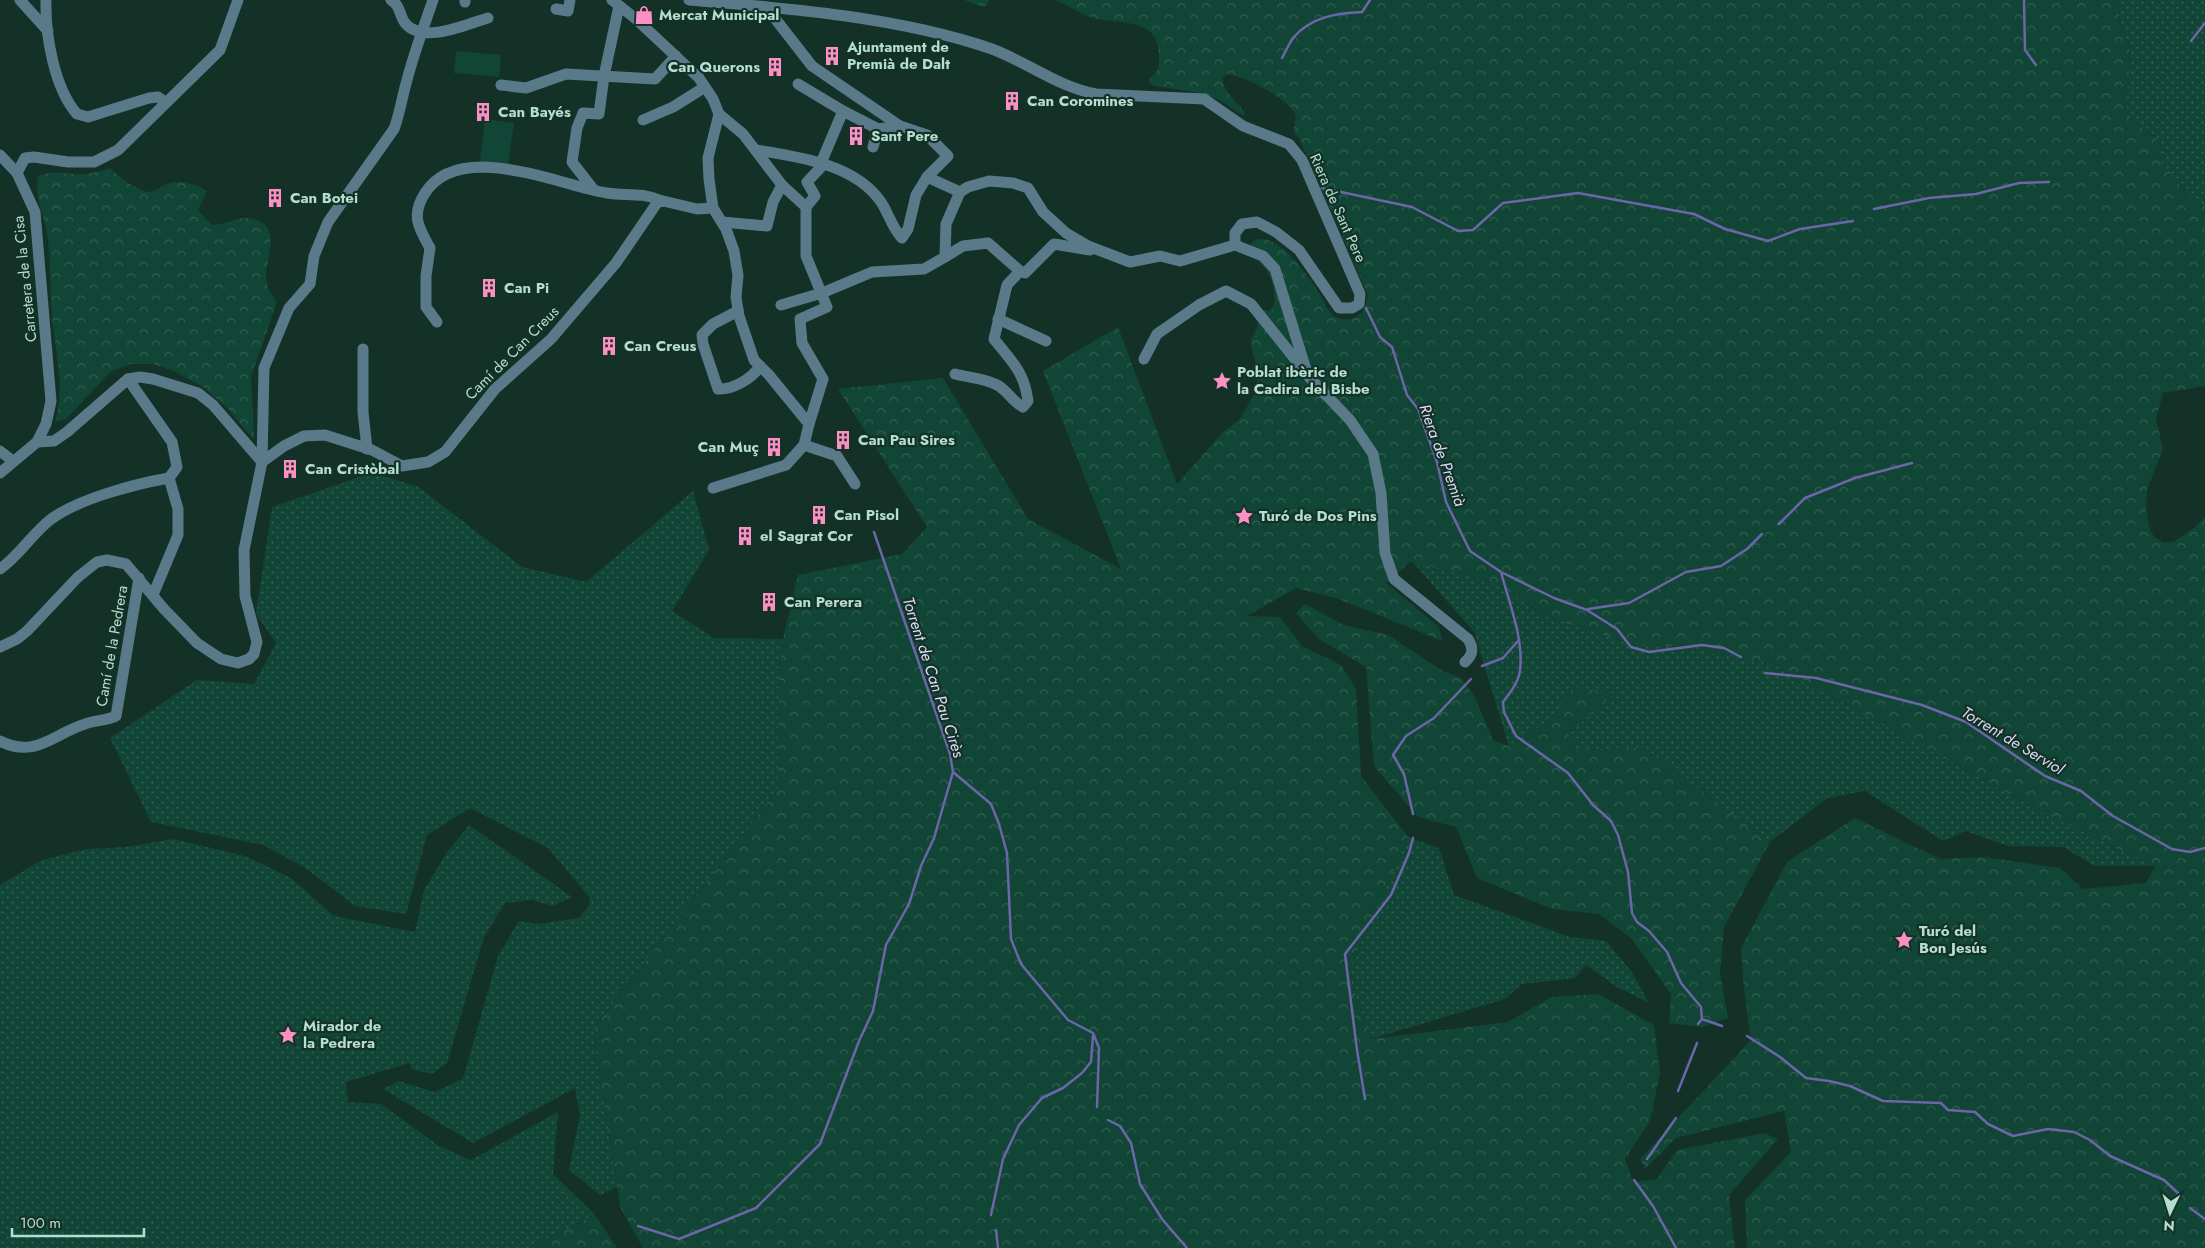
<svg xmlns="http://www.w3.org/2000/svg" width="2205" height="1248" viewBox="0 0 2205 1248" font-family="Jost,sans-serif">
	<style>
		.grass { fill: url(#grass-dots) }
		.forest { fill: url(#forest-crowns) }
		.pitch { fill: #114536 }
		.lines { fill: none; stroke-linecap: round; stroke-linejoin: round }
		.stream { stroke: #6c65a8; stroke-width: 2.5 }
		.minor { stroke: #5a7a8a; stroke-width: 11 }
		.labels { text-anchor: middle; stroke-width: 4.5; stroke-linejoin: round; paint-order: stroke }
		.poi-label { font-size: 15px; font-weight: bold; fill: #b4decf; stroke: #143128; text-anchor: start }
		.street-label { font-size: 15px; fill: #b4decf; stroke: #143128 }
		.water-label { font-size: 16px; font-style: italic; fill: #dddaf5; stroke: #143128 }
	</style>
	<defs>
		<pattern id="grass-dots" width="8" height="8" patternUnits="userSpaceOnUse" patternTransform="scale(1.25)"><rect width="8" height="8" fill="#114536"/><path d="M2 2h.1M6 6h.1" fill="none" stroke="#315f52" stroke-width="1.8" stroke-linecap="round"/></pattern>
		<pattern id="forest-crowns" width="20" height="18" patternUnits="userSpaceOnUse" patternTransform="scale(1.25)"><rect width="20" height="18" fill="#114536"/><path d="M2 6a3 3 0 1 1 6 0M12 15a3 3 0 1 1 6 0" fill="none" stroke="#315f52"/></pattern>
	</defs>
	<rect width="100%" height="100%" fill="#143128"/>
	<!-- grass -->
	<g class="grass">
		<path d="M2122,0H2205V206H2196L2158,157L2154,136L2132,120L2127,111C2126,90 2132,69 2129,48C2126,30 2113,19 2122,0Z"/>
		<path d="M371,473L417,486L522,567L586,582L693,491L709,550L672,611L714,638L783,639L779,676L778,789L593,1029L617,1187L600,1195L569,1170L580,1115L575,1088L473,1143L383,1089L399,1081L434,1092L463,1079L498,956L519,921L539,924L579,918L589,906L590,898L548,848L470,808L427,835L406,914L355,906L304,867L263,845L151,822L110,738L197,680L254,684L276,643L256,614L272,507Z"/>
		<path d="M1411,560L1498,584L1543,615L1634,645L1682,647L1773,664L2042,812L2155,866H2094L2064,847L2008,846L1965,831L1943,841L1865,791L1827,798L1770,842L1644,748L1577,751L1568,734L1613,694L1548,721L1509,746L1474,632Z"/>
		<path d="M469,825L572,897L553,906L532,900L505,903L484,937L447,1063L431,1074L412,1069L410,1063L346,1082L348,1102L381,1104L439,1146L471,1160L558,1112L553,1174L595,1215L529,1248H0V885L42,860L87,849L125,847L173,839L245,856L291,878L334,916L415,932L424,890L448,851Z"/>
		<path d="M1408,837L1439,848L1454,895L1570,937L1606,941L1631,971L1649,1003L1617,987L1586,965L1575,978L1522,984L1505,999L1371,1039L1348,973Z"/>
	</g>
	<!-- forest -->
	<g class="forest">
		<path d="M964,0H989L987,5L983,7Z"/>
		<path d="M1055,0H2122C2113,19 2126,30 2129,48C2132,69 2126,90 2127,111C2135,125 2150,131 2160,144L2159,158L2196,206H2205V386L2163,393L2156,419L2163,449L2147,490L2146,510L2150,530L2155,538L2164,543L2175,541L2194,528L2205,517V1248H1747L1745,1200L1791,1152L1784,1111L1676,1138L1645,1169L1640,1159L1751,1040L1744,990L1741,948L1787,862L1855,818L1940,859L1983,857L2060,868L2083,889L2146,883L2155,866L2042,812L1773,664L1682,647L1634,645L1545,616L1498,584L1411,561L1386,583L1439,627L1442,641L1339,599L1296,588L1247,616L1280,617L1302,646L1341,665L1356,689L1361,776L1408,837L1348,973L1371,1039L1508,1022L1551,997L1598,994L1654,1025L1660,1072L1650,1121L1625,1159L1633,1182L1657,1179L1677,1150L1764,1133L1778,1139L1729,1195L1735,1248H643L620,1207L593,1029L778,789L779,676L783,639L798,575L902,554L927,527L838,389L943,378L1028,519L1121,569L1043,371L1118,327L1177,484L1223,432L1240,419L1256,391L1258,371L1252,350L1251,340L1264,310L1269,311L1273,308C1278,289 1269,264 1250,257L1251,243C1272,225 1307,274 1317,290C1322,297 1325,306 1331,313C1339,322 1353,321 1361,313C1365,310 1366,300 1368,295L1300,140L1294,133C1293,127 1297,120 1295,114C1288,98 1244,76 1227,74L1223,77C1222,93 1240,102 1246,116C1235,113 1229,104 1219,100C1199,91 1175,89 1154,86L1149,83V78C1157,75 1159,68 1159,59C1161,16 1120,25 1093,18C1080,14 1068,5 1055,0Z"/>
		<path d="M110,168C117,176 138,191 149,192C156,192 161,186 167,184C178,179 197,184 207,191L198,210L212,225C227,225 239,215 254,219C282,226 266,259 266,277C266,287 272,294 277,302L251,377L254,440L228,409L203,387L174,371L153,364H130L110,372L66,419L55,422C66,389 55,351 52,317C50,291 51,266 48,240C46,218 34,200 38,177C50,169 63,174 77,174C89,174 100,172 110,168Z"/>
		<path d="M1305,604L1344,625L1388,635L1441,670L1461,678L1474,696L1493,740L1509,746L1548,721L1575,687L1614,694L1568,734L1577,750L1644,748L1770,842L1724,927L1720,974L1728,1018L1703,1027L1669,1023L1671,994L1631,938L1599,914L1552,909L1477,878L1456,827L1418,817L1374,766L1366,667L1319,639L1296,613Z"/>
		<path d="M595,1215L617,1248H529Z"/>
	</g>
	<!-- pitch -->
	<g class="pitch">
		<path d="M456,51L501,55L499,77L454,73Z"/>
		<path d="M485,119L514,123L508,165L480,161Z"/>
	</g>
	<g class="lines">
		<!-- stream -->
		<g class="stream">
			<path d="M2024,0L2025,50L2036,65"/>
			<path d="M2191,41L2205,23"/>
			<path d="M1282,58C1286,51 1289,43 1294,37C1311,17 1337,13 1362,12L1370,0"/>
			<path d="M1322,188L1412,207L1458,231L1473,230L1503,203L1578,193L1694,214L1725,229L1768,241L1800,229L1853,221"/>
			<path d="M1874,209L1929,198L1976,194L2019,183L2049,182"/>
			<path d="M1366,308L1380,337L1392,347L1407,395L1418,409L1437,462L1446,502L1470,551L1501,572L1554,598L1587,610L1617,629L1631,647L1649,652L1702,645L1724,648L1741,657"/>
			<path d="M1779,524L1805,498L1855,478L1912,463"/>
			<path d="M874,532L950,754L953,772L991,804L999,824L1007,853L1011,939L1021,964L1068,1020L1093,1033L1099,1048L1097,1107"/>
			<path d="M1501,572C1509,603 1524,639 1520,671C1518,683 1510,693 1503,702L1504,712L1516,736L1568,773L1593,805L1611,821L1618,835L1628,872L1632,913L1637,922L1649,931L1667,952L1681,983L1701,1007L1702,1019L1722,1026"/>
			<path d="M1588,609L1629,603L1686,572L1721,566L1747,549L1762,534"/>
			<path d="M1482,666L1503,658L1518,641"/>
			<path d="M1765,673L1816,678L1922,705L1966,722L2045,776L2081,791L2113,816L2172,849L2190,852L2205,848"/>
			<path d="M1413,814L1404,774L1393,755L1406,736L1434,718L1471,679"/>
			<path d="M1698,1024L1702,1019"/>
			<path d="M1747,1036L1780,1057L1806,1078L1829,1081L1850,1086L1883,1101L1941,1103L1948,1110L1975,1112L1988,1124L2013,1136L2048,1129L2074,1132L2090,1140L2110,1156L2164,1180L2180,1195"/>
			<path d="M1678,1091L1697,1043"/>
			<path d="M1365,1099L1357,1050L1345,954L1391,895L1409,853L1413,838"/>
			<path d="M1108,1120L1120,1126L1131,1143L1140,1184L1162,1219L1187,1248"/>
			<path d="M1647,1159L1676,1118"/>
			<path d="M1634,1180L1653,1206L1676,1248"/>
			<path d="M2190,1208L2205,1219"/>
			<path d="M991,1215L1003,1159L1019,1125L1042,1098L1063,1088L1082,1073L1091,1062L1093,1036"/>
			<path d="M638,1226L679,1239L756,1208L820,1144L859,1041L873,1011L886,945L909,904L921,866L934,838L953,772"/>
			<path d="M996,1230L998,1248"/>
		</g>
		<!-- minor -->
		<g class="minor">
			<path d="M20,0L48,31"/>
			<path d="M46,0C45,34 54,88 77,114L88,117L149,98L158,97L166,103"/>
			<path d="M391,0C401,6 399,15 405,23C423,45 466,24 488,18"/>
			<path d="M612,0L636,19L699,78L713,99L719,114L743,134L782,185L806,207V256L827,307L800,319L802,343L823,379L809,424"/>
			<path d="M689,0C786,8 899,17 992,49C1027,62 1058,87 1096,94L1204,99L1243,126L1289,144L1302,160L1360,294L1359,304L1352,308H1339L1299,250L1276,232L1257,222L1242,224L1235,233V245"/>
			<path d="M465,2V0"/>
			<path d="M766,7L812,66L900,126L927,135L948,156L927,177"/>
			<path d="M556,9L568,11L570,0"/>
			<path d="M798,84L843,111L878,129L900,126"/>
			<path d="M501,85L526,88L566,74L655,79L676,56"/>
			<path d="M643,120L673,107L705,87"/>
			<path d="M873,147L878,129"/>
			<path d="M756,150C799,157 855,164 881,202C889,214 892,228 902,238L908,229L916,195L927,177L960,192"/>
			<path d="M0,155L17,173L35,212L51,401L46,424L37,442L0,473"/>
			<path d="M821,163L843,111"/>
			<path d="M17,173L25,158L34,157L68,162H94L118,150L220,50L238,0"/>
			<path d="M593,189L572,162L577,128L583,113L599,114L604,76L619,6"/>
			<path d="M806,207L815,196L807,182L824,164"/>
			<path d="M722,222L767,226L773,202L782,185"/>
			<path d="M945,257L963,246L988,243L1020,271L1025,273L1054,244L1090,250"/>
			<path d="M781,305L822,293L872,272L924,269L945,257L946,224L960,192L968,187L989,181L1013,183L1028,188L1043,212L1066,233L1088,246L1130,262L1160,256L1180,261L1235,245L1263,256L1275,269L1308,376L1350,420L1373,454L1381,493L1385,553L1394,579L1468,639C1474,648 1473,655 1465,662"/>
			<path d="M738,311L713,324L702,335L703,344L718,389C732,390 752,379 760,366"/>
			<path d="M998,319L1046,341"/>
			<path d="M437,322L426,307V276L430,248C418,227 411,215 425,193C460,139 558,185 607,193C625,196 642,192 659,200"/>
			<path d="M363,349V412L367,449"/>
			<path d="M1144,359L1157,334L1199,305L1226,291L1251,304L1303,369"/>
			<path d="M955,374C970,378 986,378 999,386C1009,393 1013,402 1023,407L1028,401C1024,371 1012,362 994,339L1007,285L1020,271"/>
			<path d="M128,379L172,442L177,467L169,478"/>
			<path d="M37,442L54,441L67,432L128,379L140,377L153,379L198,393L213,405L262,462L284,446L304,436L325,435L372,450L402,466L428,462L445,452L495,389L551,339L616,263L659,200L697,209L713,208"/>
			<path d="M804,445L837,456L855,484"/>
			<path d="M0,451L13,461"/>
			<path d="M713,488L786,465L804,445L809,424L769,375L754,360L739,316L736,297L738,275L734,251L726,229L713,208L709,179L708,158L719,114"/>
			<path d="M0,569C19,556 32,534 50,520C77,499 135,484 169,478"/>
			<path d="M153,595L178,535V509L169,478"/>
			<path d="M0,647L17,639L27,631L78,577L97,562L107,560L126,564L164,609L197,643L221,659L238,663L249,659L254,654L257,642L245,596L244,550L262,462L264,368L289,308L310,284L314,256L328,222L394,129C400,113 402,97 407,80C414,53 424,26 433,0"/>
			<path d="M0,741C35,759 53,734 85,724C95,720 106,721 116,716L139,578"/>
		</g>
	</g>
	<!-- icons -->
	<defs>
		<g id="shop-bare" transform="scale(1.5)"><path d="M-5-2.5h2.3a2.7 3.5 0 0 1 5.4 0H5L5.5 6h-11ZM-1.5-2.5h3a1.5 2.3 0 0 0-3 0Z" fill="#fc8fc3" stroke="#143128" stroke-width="2.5" paint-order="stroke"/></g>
		<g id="building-bare" transform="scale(1.5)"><path d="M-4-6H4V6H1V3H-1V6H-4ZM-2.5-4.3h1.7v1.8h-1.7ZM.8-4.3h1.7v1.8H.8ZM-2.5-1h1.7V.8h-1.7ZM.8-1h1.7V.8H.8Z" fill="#fc8fc3" stroke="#143128" stroke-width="2.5" paint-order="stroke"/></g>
		<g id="sight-bare" transform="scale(1.5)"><path d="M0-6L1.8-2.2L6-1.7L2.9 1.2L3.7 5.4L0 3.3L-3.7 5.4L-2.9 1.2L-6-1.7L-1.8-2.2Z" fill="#fc8fc3" stroke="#143128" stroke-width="2.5" paint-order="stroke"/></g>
	</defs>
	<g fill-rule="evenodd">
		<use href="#shop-bare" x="644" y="15"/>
		<use href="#building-bare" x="832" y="56"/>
		<use href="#building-bare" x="775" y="67"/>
		<use href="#building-bare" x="1012" y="101"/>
		<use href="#building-bare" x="483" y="112"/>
		<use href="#building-bare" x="856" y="136"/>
		<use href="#building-bare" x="275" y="198"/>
		<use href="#building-bare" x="489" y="288"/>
		<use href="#building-bare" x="609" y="346"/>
		<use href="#sight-bare" x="1222" y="381"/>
		<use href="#building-bare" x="843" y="440"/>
		<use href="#building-bare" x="774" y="447"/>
		<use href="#building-bare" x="290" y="469"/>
		<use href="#building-bare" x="819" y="515"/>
		<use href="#sight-bare" x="1244" y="516"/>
		<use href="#building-bare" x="745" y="536"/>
		<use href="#building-bare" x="769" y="602"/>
		<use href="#sight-bare" x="1904" y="940"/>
		<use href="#sight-bare" x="288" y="1035"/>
	</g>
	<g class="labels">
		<!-- poi labels -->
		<g class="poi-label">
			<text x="659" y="20">Mercat Municipal</text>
			<text x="847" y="52">Ajuntament de<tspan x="847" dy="17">Premià de Dalt</tspan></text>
			<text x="760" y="72" text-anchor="end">Can Querons</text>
			<text x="1027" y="106">Can Coromines</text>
			<text x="498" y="117">Can Bayés</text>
			<text x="871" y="141">Sant Pere</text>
			<text x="290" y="203">Can Botei</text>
			<text x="504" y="293">Can Pi</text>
			<text x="624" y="351">Can Creus</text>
			<text x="1237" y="377">Poblat ibèric de<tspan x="1237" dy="17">la Cadira del Bisbe</tspan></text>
			<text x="858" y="445">Can Pau Sires</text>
			<text x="759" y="452" text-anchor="end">Can Muç</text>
			<text x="305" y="474">Can Cristòbal</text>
			<text x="834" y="520">Can Pisol</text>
			<text x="1259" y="521">Turó de Dos Pins</text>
			<text x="760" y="541">el Sagrat Cor</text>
			<text x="784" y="607">Can Perera</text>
			<text x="1919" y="936">Turó del<tspan x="1919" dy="17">Bon Jesús</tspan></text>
			<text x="303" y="1031">Mirador de<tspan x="303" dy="17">la Pedrera</tspan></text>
		</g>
		<!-- street labels -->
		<g class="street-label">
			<text transform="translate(1338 208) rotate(66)" y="5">Riera de Sant Pere</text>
			<text transform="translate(25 279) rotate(-96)" y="5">Carretera de la Cisa</text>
			<text transform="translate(512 353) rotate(-45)" y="5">Camí de Can Creus</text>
			<text transform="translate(112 646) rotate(-80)" y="5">Camí de la Pedrera</text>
		</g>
		<!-- water labels -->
		<g class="water-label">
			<text transform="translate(1443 455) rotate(70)" y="6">Riera de Premià</text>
			<text transform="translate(934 677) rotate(72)" y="6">Torrent de Can Pau Cirès</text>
			<text transform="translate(2013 740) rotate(31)" y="6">Torrent de Serviol</text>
		</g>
	</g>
	<!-- north arrow -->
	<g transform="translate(2170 1213) rotate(184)" stroke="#143128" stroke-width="4" paint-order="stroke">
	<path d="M0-4L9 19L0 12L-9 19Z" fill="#b4decf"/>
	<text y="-8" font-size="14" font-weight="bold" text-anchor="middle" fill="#b4decf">N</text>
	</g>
	<!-- scale -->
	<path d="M12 1228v8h132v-8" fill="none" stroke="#b4decf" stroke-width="2.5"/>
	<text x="20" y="1228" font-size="15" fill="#b4decf" stroke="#143128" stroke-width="4" paint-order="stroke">100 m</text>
</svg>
